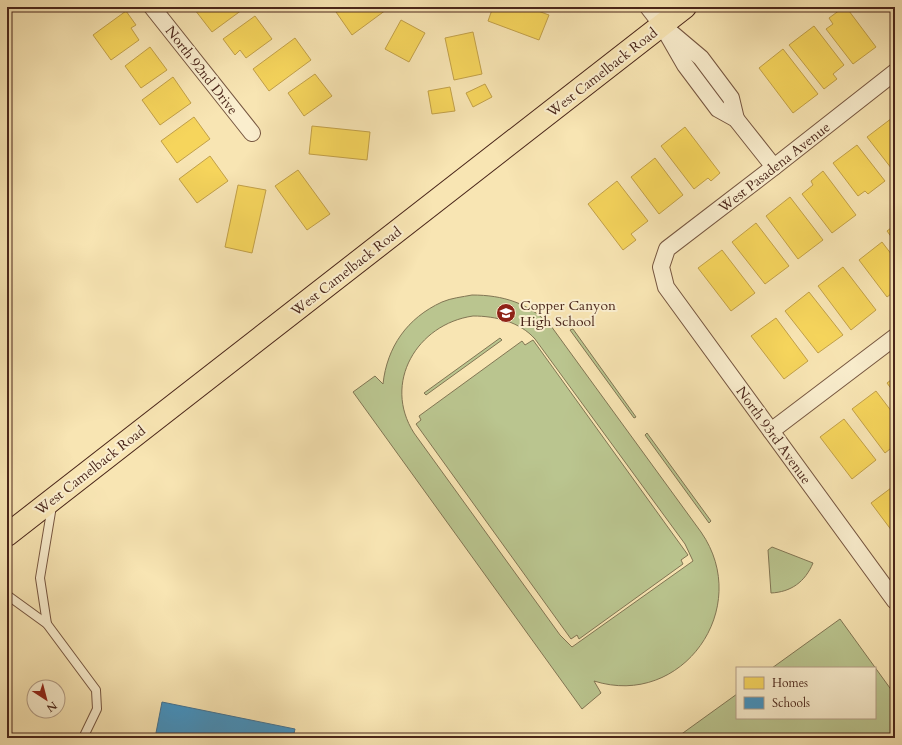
<svg xmlns="http://www.w3.org/2000/svg" width="902" height="745" viewBox="0 0 902 745" font-family="Cardo,serif">
	<style>
		.green { fill: #bac58f; stroke: #827654; fill-rule: evenodd }
		.homes { fill: #f6d55c; stroke: #c2a048 }
		.schools { fill: #4393c3; stroke: #457290 }
		.lines { fill: none; stroke-linecap: round; stroke-linejoin: round }
		.service-casing { stroke: #765640; stroke-width: 10 }
		.minor-casing { stroke: #765640; stroke-width: 18 }
		.primary-casing { stroke: #4a261a; stroke-width: 24 }
		.service { stroke: #faeece; stroke-width: 8 }
		.minor { stroke: #faeece; stroke-width: 16 }
		.primary { stroke: #f8e5b3; stroke-width: 22 }
		.labels { text-anchor: middle; stroke-width: 4; stroke-linejoin: round; paint-order: stroke }
		.street-label { font-size: 14px; fill: #4a261a; stroke: #faeece }
		.poi-label { font-size: 14px; fill: #4a261a; stroke: #faeece; text-anchor: start }
	</style>
	<rect width="100%" height="100%" fill="#f8e5b3"/>
	<filter id="stains"><feTurbulence type="fractalNoise" baseFrequency=".005" numOctaves="4"/><feColorMatrix values="0 0 0 0 .2 0 0 0 0 .09 0 0 0 0 .02 0 0 0 .5 -.17"/></filter>
	<radialGradient id="worn" r=".72"><stop offset=".6" stop-color="#630" stop-opacity="0"/><stop offset="1" stop-color="#630" stop-opacity=".3"/></radialGradient>
	<!-- green -->
	<g class="green">
		<path d="M472,295C503,295 529,303 551,326L701,532C754,608 682,709 594,681L601,693L582,709L353,392L375,376L383,384C387,347 407,318 442,302C451,298 462,297 472,295ZM473,316C496,316 520,322 535,339L685,544L693,561L572,647L560,635L414,433C382,383 417,324 473,316Z"/>
		<path d="M573,329L636,417L634,418L570,330Z"/>
		<path d="M500,338L502,340L426,395L424,393Z"/>
		<path d="M533,340L688,555L681,560L683,564L579,639L577,635L571,639L416,424L421,420L419,416L522,341L525,345Z"/>
		<path d="M647,433L711,521L709,523L645,435Z"/>
		<path d="M772,547L813,563C805,582 791,592 771,593L768,550Z"/>
		<path d="M840,619L895,695V738H676L737,694V718H875V668H772Z"/>
	</g>
	<!-- homes -->
	<g class="homes">
		<path d="M200,7H246L212,32L195,10Z"/>
		<path d="M343,7H390L352,35L336,12Z"/>
		<path d="M493,7H527L549,15L539,40L488,21Z"/>
		<path d="M844,7H846L876,47L853,64L826,29L833,24L829,18Z"/>
		<path d="M126,11L136,25L131,28L139,40L111,60L93,35Z"/>
		<path d="M255,16L272,39L246,58L240,50L235,55L223,39Z"/>
		<path d="M401,20L425,33L409,62L385,49Z"/>
		<path d="M814,26L844,65L833,74L837,79L824,89L789,45Z"/>
		<path d="M473,32L482,74L454,80L445,38Z"/>
		<path d="M295,38L311,60L269,91L253,69Z"/>
		<path d="M150,47L167,70L141,88L125,66Z"/>
		<path d="M783,49L818,94L793,113L759,68Z"/>
		<path d="M315,74L332,96L304,116L288,93Z"/>
		<path d="M173,77L191,103L160,125L142,100Z"/>
		<path d="M485,84L492,97L473,107L466,93Z"/>
		<path d="M450,87L455,111L432,114L428,91Z"/>
		<path d="M194,117L210,139L177,163L161,141Z"/>
		<path d="M892,118L895,123V173L867,137Z"/>
		<path d="M312,126L370,132L367,160L309,154Z"/>
		<path d="M685,127L720,173L711,181L708,178L694,189L661,146Z"/>
		<path d="M857,145L885,181L868,194L865,191L858,196L833,163Z"/>
		<path d="M210,156L228,181L197,203L179,179Z"/>
		<path d="M655,158L683,195L659,214L631,177Z"/>
		<path d="M298,170L330,214L307,230L275,186Z"/>
		<path d="M823,171L856,215L832,233L802,194L813,185L811,181Z"/>
		<path d="M617,181L648,221L631,234L636,240L623,250L588,204Z"/>
		<path d="M238,185L266,190L252,253L225,247Z"/>
		<path d="M790,197L823,240L798,259L766,216Z"/>
		<path d="M756,223L789,266L765,284L732,242Z"/>
		<path d="M895,225V242L887,231Z"/>
		<path d="M882,242L895,259V291L887,297L859,260Z"/>
		<path d="M722,250L755,293L731,311L698,268Z"/>
		<path d="M843,267L876,310L851,330L818,286Z"/>
		<path d="M809,292L843,335L818,353L785,311Z"/>
		<path d="M776,318L808,361L784,379L751,336Z"/>
		<path d="M895,377V394L887,383Z"/>
		<path d="M876,391L895,416V445L885,453L852,409Z"/>
		<path d="M844,419L876,460L852,479L820,437Z"/>
		<path d="M895,485V535L871,503Z"/>
	</g>
	<!-- schools -->
	<path class="schools" d="M162,702L295,729L293,738H155Z"/>
	<g class="lines">
		<!-- service casing -->
		<g class="service-casing">
			<g id="service">
				<path d="M7,595L47,624L96,690L97,709L83,738"/>
				<path d="M47,624L40,578L52,506"/>
			</g>
		</g>
		<!-- minor casing -->
		<g class="minor-casing">
			<g id="minor">
				<path d="M152,7L252,133"/>
				<path d="M648,7L662,25L685,65L718,109L736,119L774,167"/>
				<path d="M669,31L701,58L731,98L736,119"/>
				<path d="M895,72L774,167L667,249L661,267L666,287L895,601"/>
				<path d="M771,431L895,337"/>
			</g>
		</g>
		<!-- primary casing -->
		<g class="primary-casing">
			<path id="primary" d="M7,535L685,7"/>
		</g>
		<!-- service -->
		<use href="#service" class="service"/>
		<!-- minor -->
		<use href="#minor" class="minor"/>
		<!-- primary -->
		<use href="#primary" class="primary"/>
	</g>
	<!-- icons -->
	<defs>
		<g id="school-disc" transform="scale(1)"><circle r="9.5" fill="#8f2418" stroke="#faeece"/><path d="M0-5L7-2L0 1L-7-2ZM-4 1L0 2.5L4 1V4Q0 6-4 4Z" fill="#fff"/></g>
	</defs>
	<g fill-rule="evenodd">
		<use href="#school-disc" x="506" y="313"/>
	</g>
	<g class="labels">
		<!-- street labels -->
		<g class="street-label">
			<text transform="translate(202 70) rotate(52)" y="5">North 92nd Drive</text>
			<text transform="translate(602 72) rotate(-38)" y="5">West Camelback Road</text>
			<text transform="translate(774 167) rotate(-38)" y="5">West Pasadena Avenue</text>
			<text transform="translate(346 271) rotate(-38)" y="5">West Camelback Road</text>
			<text transform="translate(774 435) rotate(54)" y="5">North 93rd Avenue</text>
			<text transform="translate(90 470) rotate(-38)" y="5">West Camelback Road</text>
		</g>
		<!-- poi labels -->
		<g class="poi-label">
			<text x="520" y="310">Copper Canyon<tspan x="520" dy="16">High School</tspan></text>
		</g>
	</g>
	<!-- margin -->
	<rect width="902" height="745" fill="none" stroke="#f8e5b3" stroke-width="24"/>
	<rect x="8" y="8" width="886" height="729" fill="none" stroke="#4a261a" stroke-width="2"/>
	<rect x="12" y="12" width="878" height="721" fill="none" stroke="#4a261a"/>
	<!-- legend -->
	<rect x="736" y="667" width="140" height="52" fill="#faeece" stroke="#b49e86"/>
	<rect x="744" y="677" width="20" height="12" fill="#f6d55c" stroke="#b49e86"/>
	<text x="772" y="687" font-size="12" fill="#4a261a">Homes</text>
	<rect x="744" y="697" width="20" height="12" fill="#4393c3" stroke="#b49e86"/>
	<text x="772" y="707" font-size="12" fill="#4a261a">Schools</text>
	<!-- north arrow -->
	<g transform="translate(46 699) rotate(144)"><circle r="19" fill="#faeece" stroke="#b49e86"/>
	<path d="M0-3L7 15L0 10L-7 15Z" fill="#8f2418"/>
	<text y="-6" font-size="11" font-weight="bold" text-anchor="middle" fill="#4a261a">N</text>
	</g>
	<rect width="100%" height="100%" filter="url(#stains)"/>
	<rect width="100%" height="100%" fill="url(#worn)"/>
</svg>
